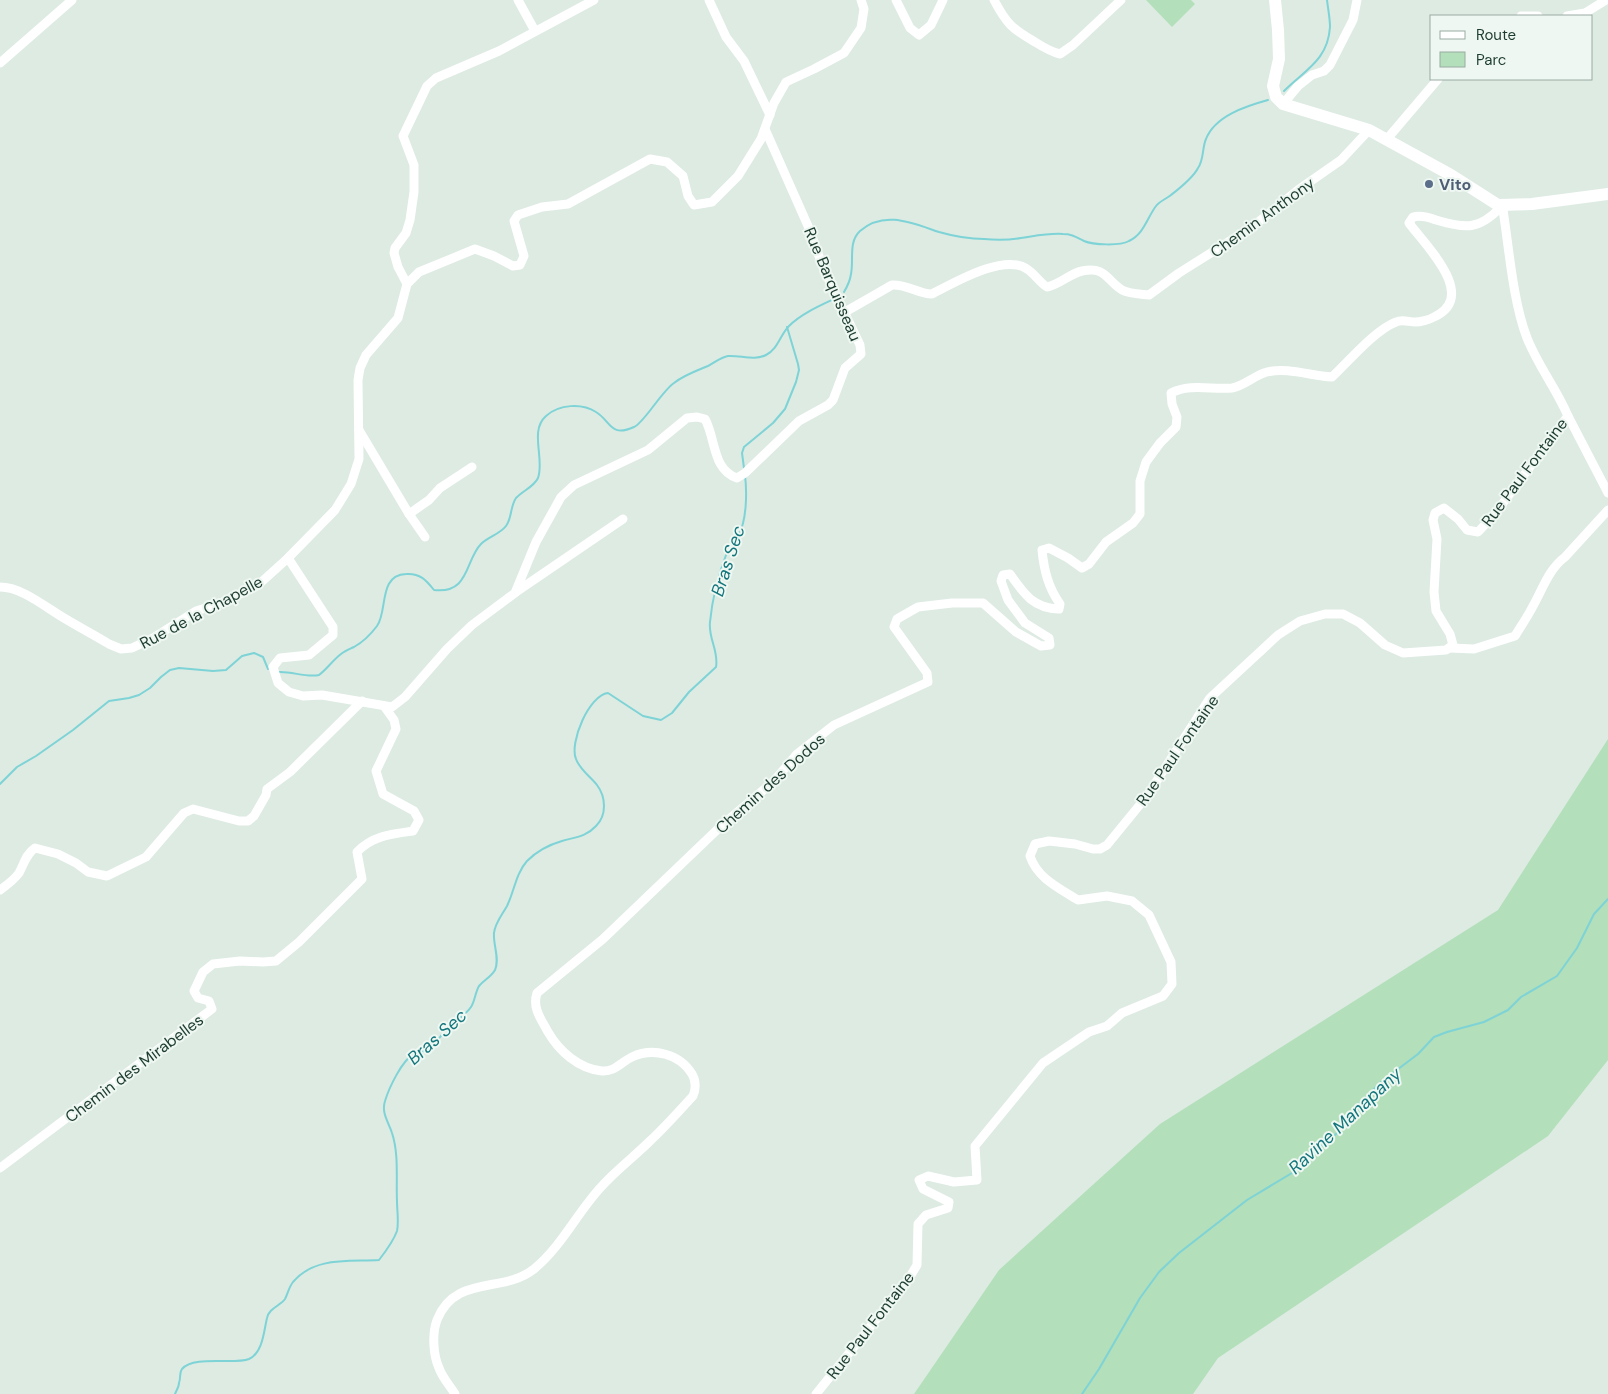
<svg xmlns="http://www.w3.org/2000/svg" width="1608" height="1394" viewBox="0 0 1608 1394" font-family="'DM Sans',sans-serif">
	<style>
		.green { fill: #b3dfba }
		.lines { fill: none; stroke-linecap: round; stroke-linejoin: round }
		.stream { stroke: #7ed3d6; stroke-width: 2 }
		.minor { stroke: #fff; stroke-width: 9 }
		.secondary { stroke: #fff; stroke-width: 12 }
		.service-dot { fill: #5c6f8a; stroke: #eef7f1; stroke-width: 2 }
		.labels { text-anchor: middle; stroke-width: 4; stroke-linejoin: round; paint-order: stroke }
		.service-label { font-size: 16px; font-weight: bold; fill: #4e5e75; stroke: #eef7f1; text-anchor: start }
		.street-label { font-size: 16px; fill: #1d3c30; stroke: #eef7f1 }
		.water-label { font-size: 18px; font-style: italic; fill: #12767c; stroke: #eef7f1 }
	</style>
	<rect width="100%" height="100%" fill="#ddebe3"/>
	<!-- green -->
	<g class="green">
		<path d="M1146,0H1191L1195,4L1172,27Z"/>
		<path d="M1608,739V1060L1548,1136L1218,1358L1193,1394H914L999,1270L1160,1124L1498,910Z"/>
	</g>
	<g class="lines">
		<!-- stream -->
		<g class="stream">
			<path d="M1284,91C1305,70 1328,60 1330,27C1330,18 1328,9 1327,0"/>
			<path d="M844,292C847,287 850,281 851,274C854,260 848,242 860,231C884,210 912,223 939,232C953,236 969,239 984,239C996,240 1009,240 1021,238C1035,236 1049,233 1063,234C1072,234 1076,237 1084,241C1093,245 1120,246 1129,241C1144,234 1147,218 1156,206C1160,201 1166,199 1171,195C1180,188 1193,178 1198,168C1204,160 1202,148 1206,139C1215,116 1246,106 1268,100"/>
			<path d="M744,468L742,453L744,447L773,423L785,409L796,382L799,370L798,364L787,327"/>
			<path d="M278,672C292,671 306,678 319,675C327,669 333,660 341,654C345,651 350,649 354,647C363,642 371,634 377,626C388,611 378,575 406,574C420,573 426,580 434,590C470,594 465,560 481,544C488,537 500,534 506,526C512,518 510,507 516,498C522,491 534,487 538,478C545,459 529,431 546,416C559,404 582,403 596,412C611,421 610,438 634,427C644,423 661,392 674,383C684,375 696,371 708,366C714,363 721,357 728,356C740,355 755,361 766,355C778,349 780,335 789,326C801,314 819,306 834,299"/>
			<path d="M0,784L17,767L36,756L73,730L109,701L129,698L139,695L150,688L161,677L170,670L179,668L213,671L226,670L242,656L254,653L263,657L268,669"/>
			<path d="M175,1394C176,1391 179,1387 179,1383C181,1378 179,1373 182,1369C194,1355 234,1365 249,1359C263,1353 264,1330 267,1318C269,1308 280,1306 285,1299C288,1293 289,1287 293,1282C315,1256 350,1262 379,1260C386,1251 393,1242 397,1231C399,1222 397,1211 397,1201C396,1179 399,1154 392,1133C389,1123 381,1113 385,1101C389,1088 402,1060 414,1054C420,1051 426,1052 432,1047C437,1042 441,1035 446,1030C453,1022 465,1016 471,1007C475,1001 475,993 479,986C484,980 491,977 495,970C500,959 493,945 494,933C495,923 502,915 507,906C514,892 516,873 527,861C537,851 548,845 562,841C575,837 586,837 596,826C607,815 606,797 597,785C590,776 580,770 576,759C569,743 589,695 608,693L643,716L661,720L672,713L689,692L716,667C719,651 708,638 710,622C712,601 718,576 726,555C729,548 735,543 738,536C747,521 747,492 745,475"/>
			<path d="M1082,1394L1099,1369L1140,1298L1159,1272L1179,1253L1247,1200L1292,1173L1313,1153L1336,1134L1357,1106L1381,1082L1418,1054L1434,1037L1447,1032L1484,1022L1508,1010L1521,997L1557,976L1577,948L1594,914L1608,899"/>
		</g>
		<!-- minor -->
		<g class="minor">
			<path d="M518,0L535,31"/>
			<path d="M709,0L726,37L744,61L770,115"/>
			<path d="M896,0L910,28L919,35L931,25L943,0"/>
			<path d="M994,0C1006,23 1012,29 1035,42C1043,47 1051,52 1060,54L1073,45L1121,0"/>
			<path d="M1521,16H1538"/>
			<path d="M1567,16L1585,13L1606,0"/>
			<path d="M0,63L72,0"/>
			<path d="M1283,104L1298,86L1312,75L1324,71L1330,65L1353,20L1357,0"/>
			<path d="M1387,139L1438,79"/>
			<path d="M407,284L398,267L394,253L395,248L406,233L410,220L414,192V165L403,136L427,86L436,78L499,51L594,0"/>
			<path d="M845,312L892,285C907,284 918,294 932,294C954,283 1004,253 1027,269C1035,274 1039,282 1047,287C1061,284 1069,274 1082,271C1106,266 1106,280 1122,290C1130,294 1140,294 1149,295L1179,273L1252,227L1298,190L1341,160L1369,130"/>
			<path d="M1568,416L1608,493"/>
			<path d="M359,430L409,514L425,537"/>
			<path d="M409,514L429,500L440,488L472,467"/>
			<path d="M288,558L333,627V635L309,655L280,658L273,667L278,683L289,692L303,696L322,695L392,707L405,697L447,649L472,625L515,593L536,542L561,497L574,485L648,450L687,418L697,417L705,419C716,439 712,469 737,478L745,473L799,421L828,405L833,400L845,368L861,354L860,345L824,270L808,226L765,129"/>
			<path d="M0,587C22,587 45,607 64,618C79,627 94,635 109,644L121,649L132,648L153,638L196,611L218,604L257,586L288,558L335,510L351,484L359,459L358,380L360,368L366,355L398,318L407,284L419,272L475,249L494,256L513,266L520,265L524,256L514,221L518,215L542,207L568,204L650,159L667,162L683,176L688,196L694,205L712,202L738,176L761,139L774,103L786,82L814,69L844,53L861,28L864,9L861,0"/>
			<path d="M516,592L623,519"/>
			<path d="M1450,648L1474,649L1515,636C1521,626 1528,616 1533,606C1543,588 1549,569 1565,557L1608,510"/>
			<path d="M0,890C7,885 14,880 19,873C24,864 26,854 35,848L58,854L76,863L88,872L107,876L146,857L184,813L193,809L239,821H248L254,816L266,795L267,789L290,772L362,701"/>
			<path d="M0,1168L212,1009L209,1001L198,998L194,991L203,972L213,964L240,961L263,962L276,961L299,942L362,879L357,852C372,836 391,834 413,831L419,820L414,811L383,794L376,771L396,729L394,720L384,706"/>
			<path d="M455,1394C450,1386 442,1377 439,1368C433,1355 432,1333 437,1320C455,1274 503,1294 534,1269C561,1247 577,1213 601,1187C616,1170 635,1156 651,1140C666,1126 679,1111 693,1096C696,1090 696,1080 692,1074C680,1054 653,1047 632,1057C621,1062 615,1072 602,1071C579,1069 559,1051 548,1032C541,1019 532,1008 537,993L603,939L720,827L774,781L797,754L834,725L928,682L927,673L894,627L897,619L918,607L952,603H983L1016,632L1041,646L1050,645L1049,638L1025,623L1008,600L1001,581L1003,575L1010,574C1024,594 1033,608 1059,609L1060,604C1048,587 1044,570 1042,550L1049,548L1068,558L1082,568L1089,564L1106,542L1133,523L1140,514V481L1146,462L1160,443L1176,427L1177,417L1172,404L1171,393C1191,383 1211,390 1232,388C1244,386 1255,375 1267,372C1289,367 1310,376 1332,377C1349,361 1375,330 1396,322C1402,319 1409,322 1415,322C1420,322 1429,320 1434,317C1479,296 1425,245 1409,223L1413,217C1421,215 1428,217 1436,220C1466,229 1479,230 1501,207"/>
			<path d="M816,1394L908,1280L917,1265L918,1224L926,1215L948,1208L949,1202L923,1189L919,1180L928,1176L954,1182L977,1180L975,1146L1043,1063L1089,1032L1107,1026L1122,1013L1163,996L1172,984L1171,962L1149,915L1132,901L1107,896L1078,900C1059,888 1037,878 1030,856L1035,844L1049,841L1075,844L1093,849H1100L1107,845L1147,796L1210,698L1278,635L1300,621L1325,614H1343L1360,623L1385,645L1403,653L1446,650L1453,645L1450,634L1436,611L1434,592L1437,539L1433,520L1435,513L1444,508L1458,519L1467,530L1478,532L1494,515L1568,416C1556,388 1538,366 1527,338C1513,302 1509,248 1503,210L1499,205"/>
		</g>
		<!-- secondary -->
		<path class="secondary" d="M1275,0L1278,30L1279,59L1273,86L1276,97L1283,104L1369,130L1451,175L1498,205L1532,204L1608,194"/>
	</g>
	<!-- markers -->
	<circle class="service-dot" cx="1429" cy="184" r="5"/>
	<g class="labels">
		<!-- service labels -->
		<g class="service-label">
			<text x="1439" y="190">Vito</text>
		</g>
		<!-- street labels -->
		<g class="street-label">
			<text transform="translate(1262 217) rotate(-36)" y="6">Chemin Anthony</text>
			<text transform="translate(833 284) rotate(67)" y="6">Rue Barquisseau</text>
			<text transform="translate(1524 472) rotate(-53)" y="6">Rue Paul Fontaine</text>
			<text transform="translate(201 612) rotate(-28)" y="6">Rue de la Chapelle</text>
			<text transform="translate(1177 750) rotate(-55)" y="6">Rue Paul Fontaine</text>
			<text transform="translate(770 783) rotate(-42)" y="6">Chemin des Dodos</text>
			<text transform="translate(134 1068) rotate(-37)" y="6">Chemin des Mirabelles</text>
			<text transform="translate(870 1325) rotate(-52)" y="6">Rue Paul Fontaine</text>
		</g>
		<!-- water labels -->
		<g class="water-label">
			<text transform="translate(728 561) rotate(-72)" y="6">Bras Sec</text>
			<text transform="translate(437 1037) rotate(-42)" y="6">Bras Sec</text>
			<text transform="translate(1345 1121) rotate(-43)" y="6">Ravine Manapany</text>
		</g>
	</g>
	<!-- legend -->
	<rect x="1430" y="15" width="162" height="65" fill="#eef7f1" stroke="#9aaca4"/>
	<rect x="1440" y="31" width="25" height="8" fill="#ffffff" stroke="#9aaca4"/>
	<text x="1476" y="40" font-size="15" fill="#1d3c30">Route</text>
	<rect x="1440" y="52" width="25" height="15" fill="#b3dfba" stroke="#9aaca4"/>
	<text x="1476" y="65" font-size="15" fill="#1d3c30">Parc</text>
</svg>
